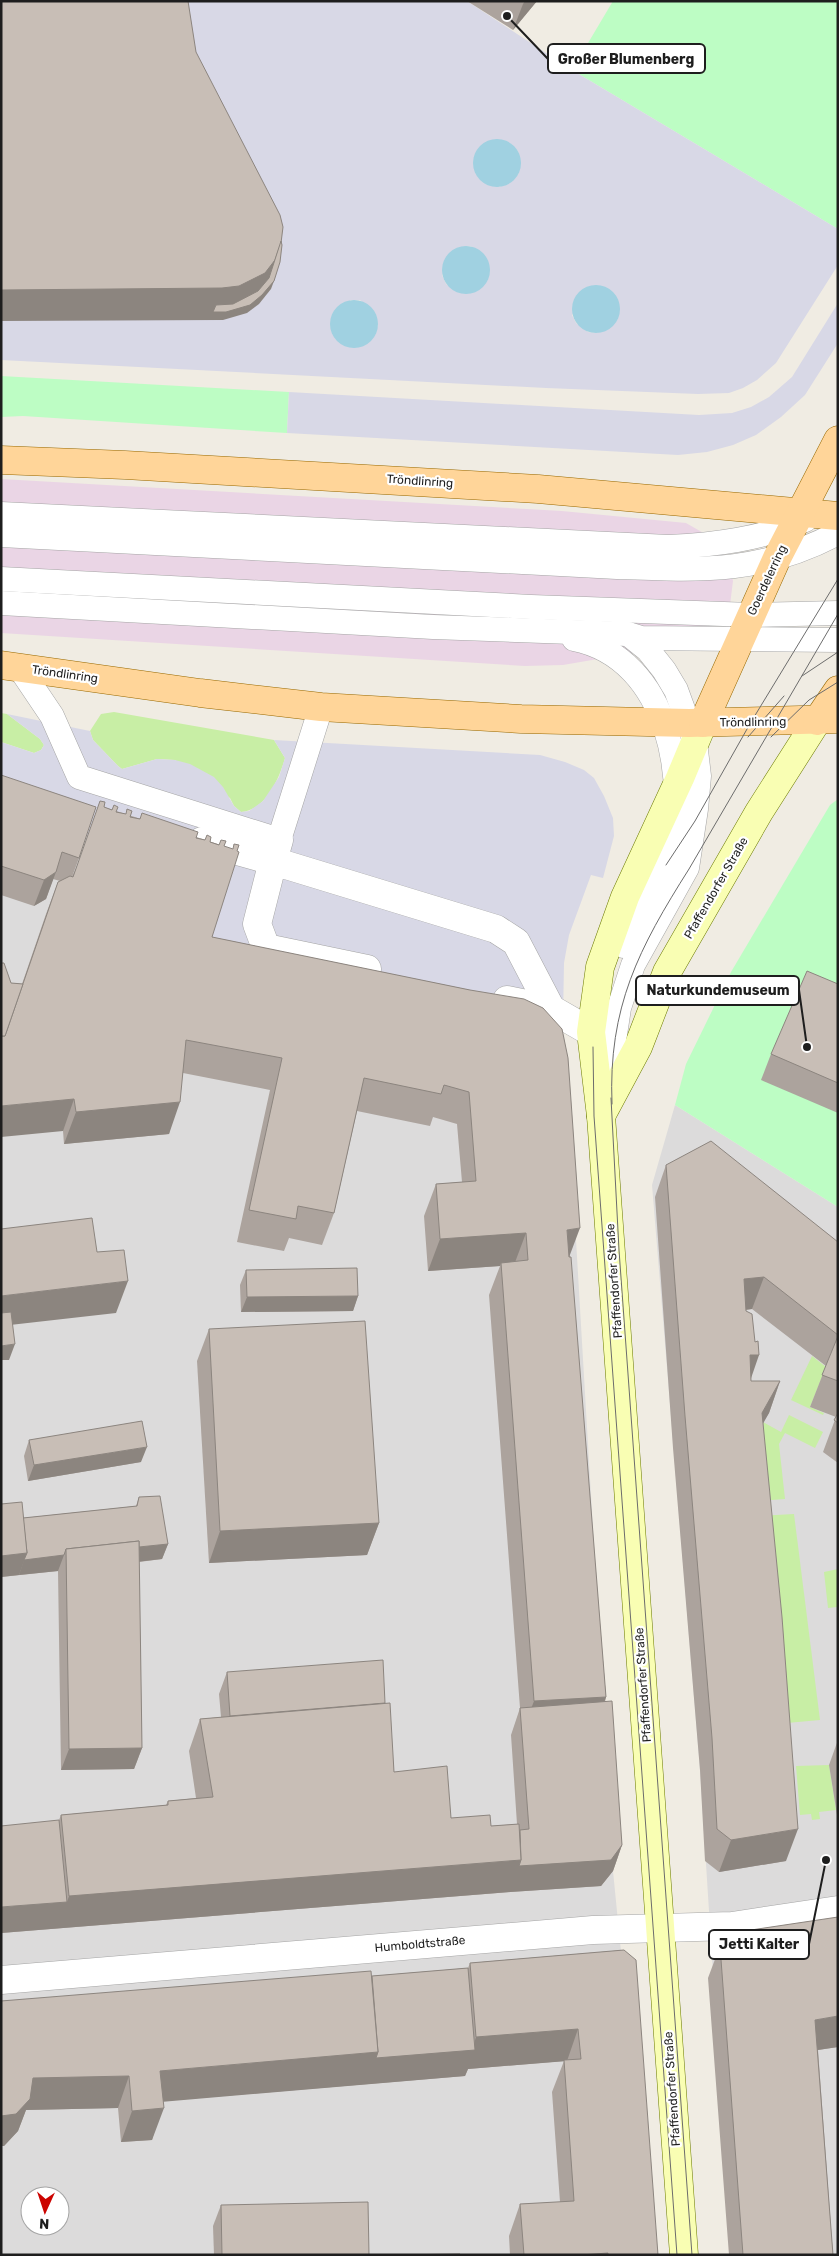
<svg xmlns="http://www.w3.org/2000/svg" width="839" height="2256" viewBox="0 0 839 2256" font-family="Rubik,sans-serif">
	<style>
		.residential { fill: #dcdbdb; fill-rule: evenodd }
		.industrial { fill: #ead5e5 }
		.grass { fill: #c8eea5 }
		.park { fill: #bdfdc4 }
		.plaza { fill: #d8d8e6; fill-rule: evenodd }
		.water { fill: #a0d1e1 }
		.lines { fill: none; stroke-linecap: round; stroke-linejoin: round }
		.lane-casing { stroke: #a5a5a5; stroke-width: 25 }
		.street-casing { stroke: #a5a5a5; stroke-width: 29 }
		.secondary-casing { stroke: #6b7a00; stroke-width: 29 }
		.primary-casing { stroke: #986900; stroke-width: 29 }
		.lane { stroke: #fff; stroke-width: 24 }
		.street { stroke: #fff; stroke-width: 28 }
		.secondary { stroke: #f9feb3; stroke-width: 28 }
		.primary { stroke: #ffd599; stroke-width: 28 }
		.tram { stroke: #6c6c6c; stroke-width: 1 }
		.wall { fill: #aca39d }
		.shaded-wall { fill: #8c857f }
		.building { fill: #c8beb6; stroke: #8c857f }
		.labels { text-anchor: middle; stroke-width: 4.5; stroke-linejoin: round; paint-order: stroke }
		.street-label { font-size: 12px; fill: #1e1e1e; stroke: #fff }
		.leader { fill: none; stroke: #1e1e1e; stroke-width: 2 }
		.callout-dot { fill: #1e1e1e; stroke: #fff; stroke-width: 2 }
		.callout { fill: #fff; stroke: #1e1e1e; stroke-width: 2 }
		.callout-label { font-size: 14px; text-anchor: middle; font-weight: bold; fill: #1e1e1e }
	</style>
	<rect width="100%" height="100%" fill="#f0ece3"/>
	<!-- residential -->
	<g class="residential">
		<path d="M1,791L536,1021L564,1035L613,1871L625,1992L644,2255H1ZM30,2196H60V2226H30Z"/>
		<path d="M675,1105L838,1207V2255H731L700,1770L652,1185Z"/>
	</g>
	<!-- industrial -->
	<path class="industrial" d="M1,479L562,511L686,523L707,535L727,559L733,581L730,605L711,627L627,654L563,665L525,666L1,633Z"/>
	<!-- grass -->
	<g class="grass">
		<path d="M114,712L274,740L285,758C279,779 266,810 241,812L234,806L230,798L175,760L157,759L122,769L118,766L93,740L90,731L101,714Z"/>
		<path d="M1,713L7,714L40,739L44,745L41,750L34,753L1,742Z"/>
		<path d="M812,1356L826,1367L810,1407L824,1413L823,1415L791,1400Z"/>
		<path d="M789,1415L823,1432L815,1448L785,1433L779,1444L785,1499L757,1501L763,1422L781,1432Z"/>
		<path d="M794,1514L820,1720L776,1724L759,1516Z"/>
		<path d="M838,1569V1610L837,1607L828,1608L824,1572Z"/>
		<path d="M829,1765L836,1810L819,1812L820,1819L812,1820L811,1814L800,1815L796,1766Z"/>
	</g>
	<!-- park -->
	<g class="park">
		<path d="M613,1H838V229L572,70Z"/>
		<path d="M1,376L289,392L287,433L23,416L1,417Z"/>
		<path d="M838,799V1207L675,1105L686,1064L731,972L830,805Z"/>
	</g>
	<!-- plaza -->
	<g class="plaza">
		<path d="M175,1H467L572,70L838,229V265L776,363L757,380L743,388L729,393L698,394L546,388L1,360V317ZM493,140H502L511,144L518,151L520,165L518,174L508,184L499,187ZM471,246L488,276L484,284L467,293L458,292L446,284L442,275L457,248ZM596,286L619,311L617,320L597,333L588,332L576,323L572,315L587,287ZM350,300H360L376,316L378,326L356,347L346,346L335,338Z"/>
		<path d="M838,303V343L805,395L781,417L756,435L733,445L707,452L678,455L287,433L289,392L699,415L732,413L751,407L769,397L792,377Z"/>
		<path d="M7,714L90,731L93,740L118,766L122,769L157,759L175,760L190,764L214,777L223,787L234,806L241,812L249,811L263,801L279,777L285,758L274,740L540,755L565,762L584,770L594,778L604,796L613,818L614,836L603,878L591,875L569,935L564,963L563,1018L200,969L89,833L85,838L1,805V742L34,753L41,750L44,745L40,739Z"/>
	</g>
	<!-- water -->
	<g class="water">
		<circle cx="497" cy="163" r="24"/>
		<circle cx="466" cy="270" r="24"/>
		<circle cx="596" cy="309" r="24"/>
		<circle cx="354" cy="324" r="24"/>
	</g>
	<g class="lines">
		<!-- lane casing -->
		<g class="lane-casing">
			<g id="lane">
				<path d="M1,514L668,547C715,545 761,539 805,520"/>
				<path d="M1,535L617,567C700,570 762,574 838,533"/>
				<path d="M1,579L531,607L751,615L838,613"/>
				<path d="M1,603L433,627L628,634L641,638L838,640"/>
				<path d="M574,639C670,658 692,786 666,865C663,874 657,883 652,892C643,910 634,928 624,946"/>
				<path d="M19,667L52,716L79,777L279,840L321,707"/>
				<path d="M611,1098V1061L619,1008L633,965L687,868L696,809L699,776L695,742L676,690L664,670L648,650L628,634"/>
			</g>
		</g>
		<!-- street casing -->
		<g class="street-casing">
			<g id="street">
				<path d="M202,841L273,861L279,840"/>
				<path d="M367,969L266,948L257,924L273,861L496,929L516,942L551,1009"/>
				<path d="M507,1000L551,1009L591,1032"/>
				<path d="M1,1980L593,1930L732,1926L838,1910"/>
			</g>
		</g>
		<!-- secondary casing -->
		<g class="secondary-casing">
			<g id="secondary">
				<path d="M601,1116L638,1047L667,972L759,812L817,721"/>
				<path d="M684,2255L601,1116L591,1032L600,967L625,897L680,778L703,723"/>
			</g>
		</g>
		<!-- primary casing -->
		<g class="primary-casing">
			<g id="primary">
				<path d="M1,460L125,465L538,489L838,516"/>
				<path d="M1,665L200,693L321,707L521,719L689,723L838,719"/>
				<path d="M817,721L838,690"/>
				<path d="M703,723L777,558L838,440"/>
			</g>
		</g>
		<!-- lane -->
		<use href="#lane" class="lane"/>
		<!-- street -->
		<use href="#street" class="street"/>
		<!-- secondary -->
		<use href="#secondary" class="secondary"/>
		<!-- primary -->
		<use href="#primary" class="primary"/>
		<!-- tram -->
		<g class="tram">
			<path d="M802,676L838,652"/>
			<path d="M748,737L784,696"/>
			<path d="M771,737L809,700L838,682"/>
			<path d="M666,865L695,821L751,722L838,579"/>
			<path d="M593,1047L594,1116L677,2255"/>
			<path d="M611,1098L619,1250L692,2255"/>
			<path d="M612,1104C608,1007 639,948 689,869L838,614"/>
		</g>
	</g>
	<!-- wall -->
	<g class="wall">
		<path d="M467,1H537L513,30Z"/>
		<path d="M1,775L79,858L72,877L104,807L224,846L212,937L470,990L570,1257L606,1697L605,1702L622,1845L613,1871L601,1886L510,1892L1,1933L59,1820L61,1815L166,1805L168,1801L196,1798L189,1751L200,1719L221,1717L219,1694L227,1672L385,1703L394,1772L451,1818L491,1826L517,1824L511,1735L520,1708L489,1295L500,1266L428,1271L424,1216L436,1184L462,1182L457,1124L433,1117L430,1126L357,1111L334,1213L322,1245L289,1238L284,1251L237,1242L270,1090L183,1073L169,1134L64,1144L63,1131L11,983L22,984L46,914L58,882L60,881L53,879L46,899L34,906L1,895Z"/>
		<path d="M838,984V1113L761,1080L771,1054Z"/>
		<path d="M666,1165L838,1242V1463L823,1452L836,1417L810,1407L826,1366L752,1309L746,1310L751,1381H780L769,1413L763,1422L786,1861L719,1872L705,1861L700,1770L673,1448L655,1197Z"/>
		<path d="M246,1270L358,1296L353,1311L241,1312L240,1285Z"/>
		<path d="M209,1329L379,1523L367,1555L209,1563L197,1361Z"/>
		<path d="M29,1440L141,1462L28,1481L24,1456Z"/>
		<path d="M139,1497L168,1544L162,1559L139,1562L142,1748L134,1769L61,1770L58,1571L1,1577V1504L23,1518L136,1506Z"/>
		<path d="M838,1740V1821L829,1765Z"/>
		<path d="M720,1946L838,2047L818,2050L833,2255H729L708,1978Z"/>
		<path d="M624,1950L658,2255H510L509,2236L520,2204L560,2202L552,2092L564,2061L468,2069L465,2076L163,2101L152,2140L121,2142L118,2108L26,2110L18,2131L4,2146H1V2001L372,1976L468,1968L470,1963Z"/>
		<path d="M221,2205L369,2255H214L213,2226Z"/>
	</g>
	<!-- shaded-wall -->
	<g class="shaded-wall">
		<path d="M525,1H537L513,30L523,4Z"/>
		<path d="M275,260L274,281L271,289L259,304L247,313L223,320L1,321V290Z"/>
		<path d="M56,872L46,899L34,906L44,880Z"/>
		<path d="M74,1099L63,1131L1,1137V1106Z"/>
		<path d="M180,1102L169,1134L64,1144L76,1112Z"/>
		<path d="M580,1228L568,1260L567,1230Z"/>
		<path d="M526,1233L514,1265L501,1263L500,1266L428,1271L440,1239Z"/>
		<path d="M764,1277L752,1309L732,1311L744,1279Z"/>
		<path d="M128,1281L116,1313L1,1326V1296Z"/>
		<path d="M358,1296L353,1311L241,1312L247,1297Z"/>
		<path d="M15,1344L9,1360H1V1346Z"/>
		<path d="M750,1355H759L748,1387Z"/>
		<path d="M780,1381L769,1413L751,1445L762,1413Z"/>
		<path d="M147,1447L141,1462L28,1481L34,1465Z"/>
		<path d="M379,1523L367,1555L209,1563L220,1531Z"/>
		<path d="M168,1544L162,1559L66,1570V1555Z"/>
		<path d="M27,1553L19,1575L1,1577V1556Z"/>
		<path d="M64,1555L58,1571L19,1575L24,1560Z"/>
		<path d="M606,1697L595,1729L522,1733L534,1701Z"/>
		<path d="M142,1748L134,1769L61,1770L69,1749Z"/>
		<path d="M798,1829L786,1861L719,1872L731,1840Z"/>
		<path d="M622,1845L613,1871L601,1886L510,1892L1,1933V1907L67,1902L69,1896Z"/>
		<path d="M838,2016V2047L804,2052L815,2020Z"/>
		<path d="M578,2029L567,2061L468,2069L465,2076L149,2103L160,2071L378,2052L472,2050L476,2037Z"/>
		<path d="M129,2076L118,2108L26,2110L18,2131L4,2146H1V2116L33,2078Z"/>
		<path d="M164,2108L152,2140L121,2142L132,2111Z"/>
		<path d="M608,2253L607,2255H581Z"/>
	</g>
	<!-- building -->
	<g class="building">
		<path d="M1,1H188L196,52L280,215L283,227L281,243L275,260L265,273L239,286L222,288L1,290Z"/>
		<path d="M281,241L282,245L280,262L274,281L262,295L250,305L226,312H213L216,305L233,304L258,291L269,278Z"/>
		<path d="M1,775L96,807L79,858L62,852L56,872L44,880L1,866Z"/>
		<path d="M100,801L105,802L104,807L112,810L114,805L118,807L116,812L126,814L127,809L132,811L130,817L140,819L142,813L198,832L196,838L205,840L207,835L211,837L210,842L219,845L221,840L226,841L224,846L233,849L234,844L239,845L237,851L239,852L212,937L470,990L524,999L543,1008L562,1029L568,1058L580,1228L567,1230L568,1243L569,1257H571L606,1697L534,1701L501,1263L528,1260L526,1233L440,1239L436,1184L476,1181L469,1092L444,1085L441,1094L364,1078L334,1213L298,1206L296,1219L249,1210L282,1058L186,1040L180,1102L76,1112L74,1099L1,1106V1036H5L58,882L70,876L73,877Z"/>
		<path d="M1,963H4L11,983L23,984L5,1036H1Z"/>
		<path d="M807,971L838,984V1083L771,1054Z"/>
		<path d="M711,1141L838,1242V1335L764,1277L744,1279L746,1311L752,1314L755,1342L758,1341L759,1355H750L751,1381H780L762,1413L782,1617L798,1829L731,1840L717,1829L712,1738L685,1416L666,1165Z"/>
		<path d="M92,1218L97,1252L124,1250L128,1281L1,1296V1229Z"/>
		<path d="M357,1268L358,1296L247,1297L246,1270Z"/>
		<path d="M11,1312L15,1344L1,1346V1313Z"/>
		<path d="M365,1321L379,1523L220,1531L209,1329Z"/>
		<path d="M838,1336V1381L822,1375Z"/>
		<path d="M838,1413V1423L834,1420Z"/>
		<path d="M142,1421L147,1447L34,1465L29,1440Z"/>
		<path d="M160,1496L168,1544L139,1547V1541L66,1549L64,1555L24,1560L27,1553L23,1518L137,1506L139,1497Z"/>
		<path d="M22,1502L27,1553L1,1556V1504Z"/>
		<path d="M139,1541L142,1748L69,1749L66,1549Z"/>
		<path d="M383,1660L385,1703L230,1716L227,1672Z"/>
		<path d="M612,1701L622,1845L611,1860L519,1866L521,1860L520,1830L529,1829L520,1708Z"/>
		<path d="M390,1703L394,1772L447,1766L451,1818L490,1815L491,1826L519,1824L521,1860L69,1896L61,1815L168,1805V1801L213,1797L200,1719Z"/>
		<path d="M59,1820L67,1902L1,1907V1826Z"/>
		<path d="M838,1917V2016L815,2020L833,2255H743L720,1946L731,1933Z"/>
		<path d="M624,1950L636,1960L658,2255H608V2253L581,2255H524L520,2204L574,2201L564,2060L581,2059L578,2029L476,2037L470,1963Z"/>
		<path d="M468,1968L475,2050L376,2058L378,2052L372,1976Z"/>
		<path d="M371,1971L378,2052L160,2071L164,2108L132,2111L129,2076L33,2078L30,2099L16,2114L1,2116V2001Z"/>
		<path d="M368,2202L369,2255H222L221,2205Z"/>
		<path d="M460,2254V2255H394Z"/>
	</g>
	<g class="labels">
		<!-- street labels -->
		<g class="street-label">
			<text transform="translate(420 481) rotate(4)" y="4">Tröndlinring</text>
			<text transform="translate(767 580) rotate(-65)" y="4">Goerdelerring</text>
			<text transform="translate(65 674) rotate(8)" y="4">Tröndlinring</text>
			<text transform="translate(753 722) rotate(-1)" y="4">Tröndlinring</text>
			<text transform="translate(716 888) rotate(-60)" y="4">Pfaffendorfer Straße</text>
			<text transform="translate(614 1281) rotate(-94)" y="4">Pfaffendorfer Straße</text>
			<text transform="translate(643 1685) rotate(-94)" y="4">Pfaffendorfer Straße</text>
			<text transform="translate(420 1944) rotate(-5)" y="4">Humboldtstraße</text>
			<text transform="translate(672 2089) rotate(-94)" y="4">Pfaffendorfer Straße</text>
		</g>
	</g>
	<!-- callouts -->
	<path class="leader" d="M507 16L548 59M807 1047L799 990M826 1860L809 1944"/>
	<g class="callout-dot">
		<circle cx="507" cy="16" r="5"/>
		<circle cx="807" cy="1047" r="5"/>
		<circle cx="826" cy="1860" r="5"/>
	</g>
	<g class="callout">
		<rect x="548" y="44" width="157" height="29" rx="5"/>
		<rect x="636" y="976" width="163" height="29" rx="5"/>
		<rect x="709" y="1930" width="100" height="29" rx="5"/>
	</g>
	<g class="callout-label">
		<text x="626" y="64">Großer Blumenberg</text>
		<text x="718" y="995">Naturkundemuseum</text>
		<text x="759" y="1949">Jetti Kalter</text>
	</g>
	<!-- border -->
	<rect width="839" height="2256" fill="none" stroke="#1e1e1e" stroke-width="5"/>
	<!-- north arrow -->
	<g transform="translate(45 2211) rotate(183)"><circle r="24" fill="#ffffff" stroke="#a5a5a5"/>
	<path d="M0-4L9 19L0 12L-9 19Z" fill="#cc0400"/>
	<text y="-8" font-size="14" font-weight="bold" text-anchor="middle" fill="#1e1e1e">N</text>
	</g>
</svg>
